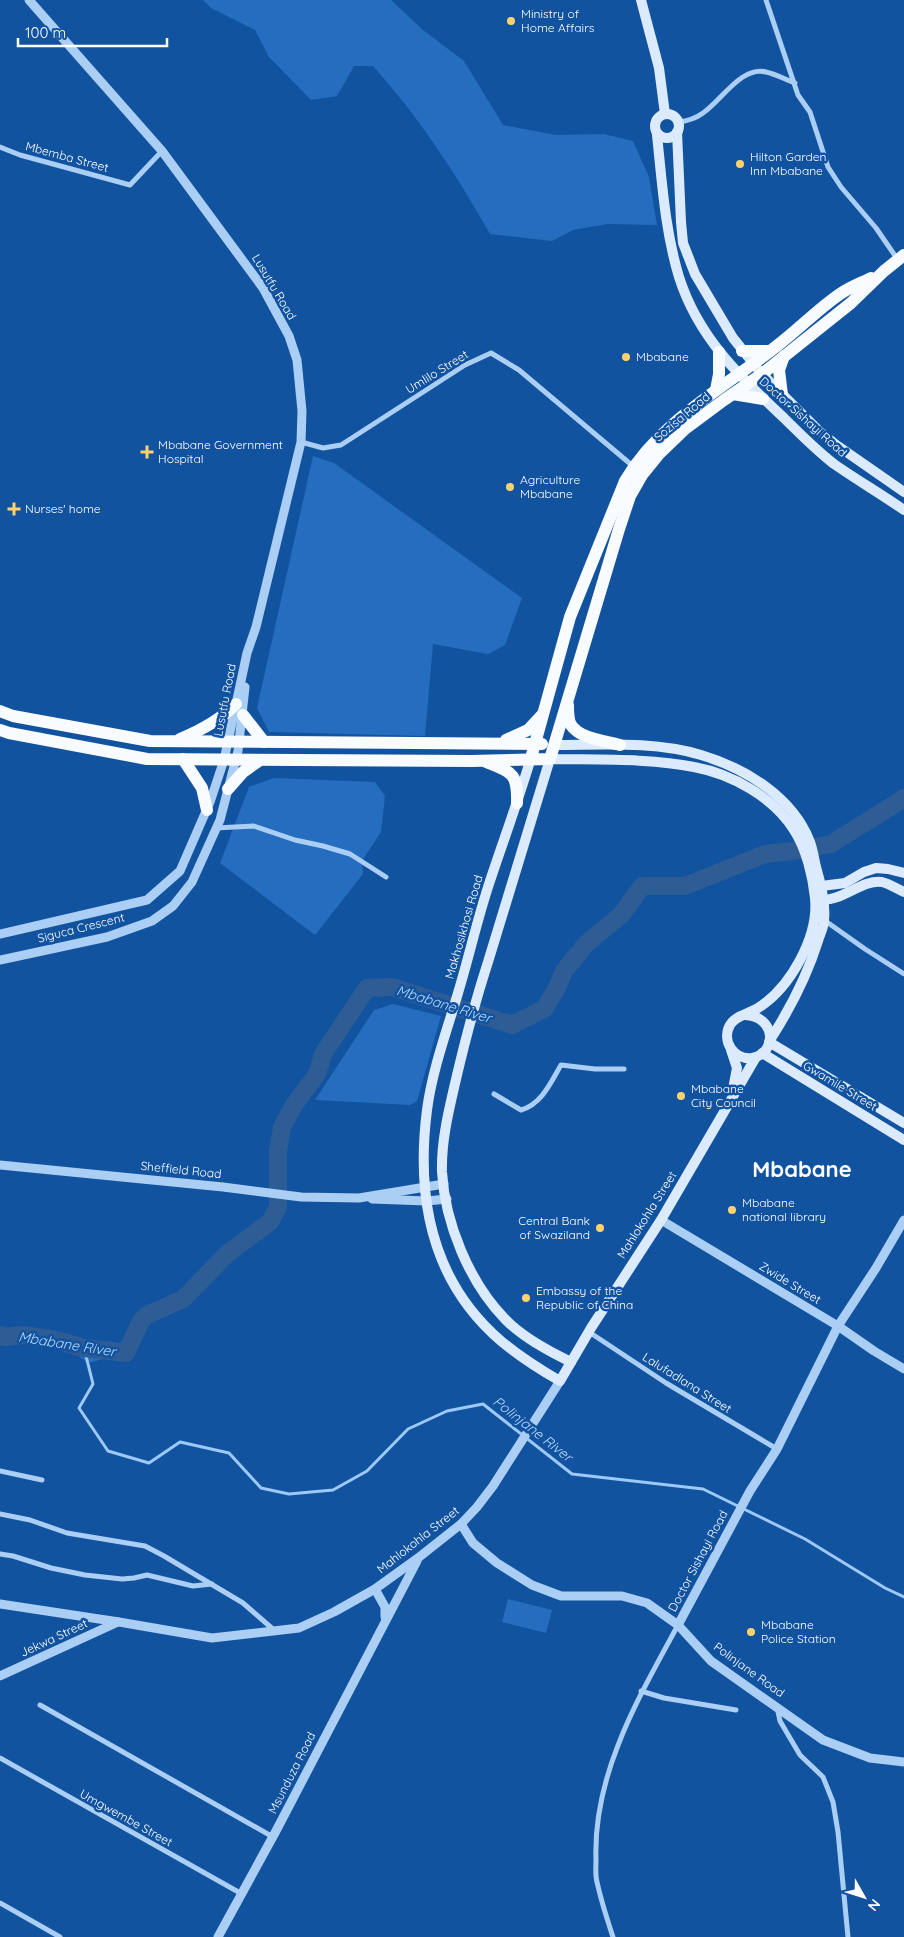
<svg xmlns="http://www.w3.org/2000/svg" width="904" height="1937" viewBox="0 0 904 1937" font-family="Quicksand,sans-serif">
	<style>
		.green { fill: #256dbe }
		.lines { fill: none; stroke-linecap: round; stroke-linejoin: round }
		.stream { stroke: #9dc9f8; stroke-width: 3 }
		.river { stroke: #2e5d95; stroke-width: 18 }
		.minor { stroke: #abcef5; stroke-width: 5 }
		.tertiary { stroke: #abcef5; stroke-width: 9 }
		.secondary { stroke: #dbebfd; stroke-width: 10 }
		.primary { stroke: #f8fbff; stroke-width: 12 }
		.poi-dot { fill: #ffd26e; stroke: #1253a0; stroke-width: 2 }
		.labels { text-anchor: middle; stroke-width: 5; stroke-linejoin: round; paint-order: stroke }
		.poi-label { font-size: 12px; fill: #fff; stroke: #1253a0; text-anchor: start }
		.street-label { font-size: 12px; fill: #fff; stroke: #1253a0 }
		.water-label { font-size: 14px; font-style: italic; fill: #b8d8fb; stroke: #1253a0 }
		.town-label { font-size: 22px; font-weight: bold; fill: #fff; stroke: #1253a0 }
	</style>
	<rect width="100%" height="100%" fill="#1253a0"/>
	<!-- green -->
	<g class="green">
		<path d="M203,0H391L423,30L464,61L503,125L556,135L604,134L633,141L649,177L657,225L607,224L573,230L552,241L490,234C456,174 419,117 373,66H354L337,96L311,100L269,57L255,30L211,8Z"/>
		<path d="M313,456L334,463L522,598L505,645L488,654L433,644L425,736L269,732L257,708Z"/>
		<path d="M274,778L375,782L385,796L381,832L362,861L363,874L315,935L220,863L249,787Z"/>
		<path d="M393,1004L441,1016L417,1101L410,1105L315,1100L374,1010Z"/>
		<path d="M43,1338L114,1342L126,1353L88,1363L73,1352Z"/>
		<path d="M508,1599L552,1610L546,1633L502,1622Z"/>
	</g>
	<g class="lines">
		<!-- stream -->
		<path class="stream" d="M84,1348L93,1384L79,1408L108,1451L149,1463L180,1442L229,1453L261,1488L289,1494L333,1490L367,1471L408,1429L447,1411L483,1404L572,1474L703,1489L805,1539L885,1588L904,1597"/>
		<!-- river -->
		<path class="river" d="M0,1335L5,1337L23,1335L56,1340L84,1348L126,1353L141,1321L147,1315L183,1299L228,1253L270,1222L278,1207V1151L282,1127L294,1105L317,1074L323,1054L367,988L392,987L512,1025L544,1009L556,990L564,971L586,944L622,914L642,886H685L765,854L793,851L831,844L904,798"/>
		<!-- minor -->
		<g class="minor">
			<path d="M766,0L798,95L810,112L828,167L841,187L876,228L898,260"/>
			<path d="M678,122C688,121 695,119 703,113C722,100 741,66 766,72C776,74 786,80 795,83"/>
			<path d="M0,147L20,155L130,185L162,151"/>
			<path d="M301,442L323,448L341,445L465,365L491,353L519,370L634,467"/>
			<path d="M216,828L254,826L295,840L323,846L350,854L386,877"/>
			<path d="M824,920L865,949L904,974"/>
			<path d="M494,1094L521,1110C542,1104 551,1082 561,1065L595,1069H624"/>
			<path d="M589,1332L666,1383L777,1449"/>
			<path d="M0,1471L42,1480"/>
			<path d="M0,1514L30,1520L67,1533L145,1546L164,1556L243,1603L274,1630"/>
			<path d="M0,1554L13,1556L51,1568L85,1575L122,1579L134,1578L147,1575L193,1586L212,1584"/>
			<path d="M641,1691L664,1698L736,1710"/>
			<path d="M40,1705L273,1837"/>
			<path d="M777,1707L780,1721L800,1755L823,1777L833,1802L838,1832L848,1937"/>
			<path d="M0,1758L242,1894"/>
			<path d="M0,1903L60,1937"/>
			<path d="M613,1937C607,1919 601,1900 597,1882C595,1875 596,1867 596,1859C593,1774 639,1697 678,1625"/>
		</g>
		<!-- tertiary -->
		<g class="tertiary">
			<path d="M0,934L147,900L180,871L210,802L224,760L247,653L256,627L301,442L302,411L297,360L289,336L263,288L162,151L29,0"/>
			<path d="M0,960L107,937L152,921L173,906L192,882L220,820L238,751L245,687"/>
			<path d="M0,1165L223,1187L301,1197L359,1198L444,1184"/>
			<path d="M372,1199L427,1201L447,1199"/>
			<path d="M661,1220L838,1326L874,1351L904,1369"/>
			<path d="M461,1524L473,1543L497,1563L532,1585L561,1596H622L647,1603L678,1625L711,1661L823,1740L870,1758L904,1762"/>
			<path d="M375,1589L385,1607V1617"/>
			<path d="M0,1604L119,1622L212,1638L299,1628L334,1612L375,1589L418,1558L461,1524L477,1507L493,1486L560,1381"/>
			<path d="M678,1625L750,1491L777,1449L838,1326L876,1268L904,1220"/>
			<path d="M0,1676L118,1622"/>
			<path d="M218,1937L276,1831L417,1561"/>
		</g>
		<!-- secondary -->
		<g class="secondary">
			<path d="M641,0L659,68L665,114"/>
			<circle cx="667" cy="126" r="12"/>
			<path d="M677,132L681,222L683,243L695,274L733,338L762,374L817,429L835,444L904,492"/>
			<path d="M657,135C662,182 665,231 679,277C698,337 739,376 784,418C800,434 816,450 834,464C857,480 881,494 904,510"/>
			<path d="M554,745C603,745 654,741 701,755C745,768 793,797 810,842C813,850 814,859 816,867C821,884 826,903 824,920C824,927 820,934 818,941C807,976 790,1009 770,1040"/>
			<path d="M531,758C518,801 503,842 489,884C477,920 469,957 458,993C447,1030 432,1071 427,1110C416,1196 431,1281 501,1341C519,1356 539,1369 560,1381L591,1328L661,1220L756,1057"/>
			<path d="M814,887L845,883L864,872L876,868L888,869L904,873"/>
			<path d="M819,900C842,902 862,879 882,882C890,884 897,889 904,892"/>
			<path d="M769,1042L904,1123"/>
			<path d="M731,1050L737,1068L733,1089"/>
			<path d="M762,1053L904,1140"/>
			<path d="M571,1362C548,1351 522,1337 505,1319C469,1282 445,1223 442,1172C441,1139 450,1106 457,1075C466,1037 476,999 488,962C509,894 529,827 550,759C595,760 651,758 694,767C732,774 773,797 794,830C806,848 813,877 815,898C819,937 790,988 758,1008C749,1014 736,1015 730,1025C721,1041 734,1060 752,1058C778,1053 776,1016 745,1015"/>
		</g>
		<!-- primary -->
		<g class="primary">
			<path d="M742,351H770"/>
			<path d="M716,390L719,374V352"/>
			<path d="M733,394L763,399"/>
			<path d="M782,395L779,370L784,356"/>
			<path d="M568,705C568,711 568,720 571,725C580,739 606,741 620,745"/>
			<path d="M0,711L13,716L150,741L542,744"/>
			<path d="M243,715L264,742"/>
			<path d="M0,730L9,733L147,759L472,761L550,759L619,529L630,496L642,475L659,454L685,429L724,400L762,374L851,303L884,271L904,255"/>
			<path d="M180,739C202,730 220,720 236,704"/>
			<path d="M506,740L528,730L542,715"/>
			<path d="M531,758L570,617L625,481C661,420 724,388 778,345C799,329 818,309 840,294C850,287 861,283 871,278"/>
			<path d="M183,759L202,788L207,810"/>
			<path d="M486,762C512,772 518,773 517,803"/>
			<path d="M228,789L243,772L260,760"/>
		</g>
	</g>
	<!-- markers -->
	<g class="poi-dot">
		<circle cx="511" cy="21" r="5"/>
		<circle cx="740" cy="164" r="5"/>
		<circle cx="626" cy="357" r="5"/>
		<path d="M144.5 444.5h5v5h5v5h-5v5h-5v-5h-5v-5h5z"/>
		<circle cx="510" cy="487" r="5"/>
		<path d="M11.5 501.5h5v5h5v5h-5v5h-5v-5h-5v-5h5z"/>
		<circle cx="681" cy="1096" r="5"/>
		<circle cx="732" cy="1210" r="5"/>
		<circle cx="600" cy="1228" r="5"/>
		<circle cx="526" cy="1298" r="5"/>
		<circle cx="751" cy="1632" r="5"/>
	</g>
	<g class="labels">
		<!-- poi labels -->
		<g class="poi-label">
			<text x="521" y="18">Ministry of<tspan x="521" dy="14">Home Affairs</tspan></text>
			<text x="750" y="161">Hilton Garden<tspan x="750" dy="14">Inn Mbabane</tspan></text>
			<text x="636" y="361">Mbabane</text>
			<text x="158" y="449">Mbabane Government<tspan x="158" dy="14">Hospital</tspan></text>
			<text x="520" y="484">Agriculture<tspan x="520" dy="14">Mbabane</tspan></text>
			<text x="25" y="513">Nurses' home</text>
			<text x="691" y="1093">Mbabane<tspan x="691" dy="14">City Council</tspan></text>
			<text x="742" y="1207">Mbabane<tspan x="742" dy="14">national library</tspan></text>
			<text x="590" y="1225" text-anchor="end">Central Bank<tspan x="590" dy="14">of Swaziland</tspan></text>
			<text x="536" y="1295">Embassy of the<tspan x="536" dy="14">Republic of China</tspan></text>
			<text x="761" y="1629">Mbabane<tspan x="761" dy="14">Police Station</tspan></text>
		</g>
		<!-- street labels -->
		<g class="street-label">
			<text transform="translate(67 157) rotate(15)" y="4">Mbemba Street</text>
			<text transform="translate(274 287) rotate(59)" y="4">Lusutfu Road</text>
			<text transform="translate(437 372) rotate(-32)" y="4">Umlilo Street</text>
			<text transform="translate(682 417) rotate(-40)" y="4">Sozisa Road</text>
			<text transform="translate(803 417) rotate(42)" y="4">Doctor Sishayi Road</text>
			<text transform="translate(225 700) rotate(-79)" y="4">Lusutfu Road</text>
			<text transform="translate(464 927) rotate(-74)" y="4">Makhosikhosi Road</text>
			<text transform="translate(81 928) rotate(-14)" y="4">Siguca Crescent</text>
			<text transform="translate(840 1086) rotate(31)" y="4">Gwamile Street</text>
			<text transform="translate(181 1170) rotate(6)" y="4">Sheffield Road</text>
			<text transform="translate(647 1215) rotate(-58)" y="4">Mahlokohla Street</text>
			<text transform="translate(790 1283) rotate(31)" y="4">Zwide Street</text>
			<text transform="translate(687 1383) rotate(32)" y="4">Lalufadlana Street</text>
			<text transform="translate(418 1540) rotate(-38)" y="4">Mahlokohla Street</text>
			<text transform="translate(698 1561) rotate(-62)" y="4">Doctor Sishayi Road</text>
			<text transform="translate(54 1638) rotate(-25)" y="4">Jekwa Street</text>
			<text transform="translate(749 1670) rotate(36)" y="4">Polinjane Road</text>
			<text transform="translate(292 1773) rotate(-63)" y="4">Msunduza Road</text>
			<text transform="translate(126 1818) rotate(29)" y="4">Umgwembe Street</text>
		</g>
		<!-- water labels -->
		<g class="water-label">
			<text transform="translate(444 1004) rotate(17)" y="5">Mbabane River</text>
			<text transform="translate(67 1344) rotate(9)" y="5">Mbabane River</text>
			<text transform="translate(533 1429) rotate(38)" y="5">Polinjane River</text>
		</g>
		<!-- town labels -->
		<g class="town-label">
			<text x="802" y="1177">Mbabane</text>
		</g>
	</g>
	<!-- north arrow -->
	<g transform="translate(864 1897) rotate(129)" stroke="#1253a0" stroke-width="4" paint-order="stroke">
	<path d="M0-4L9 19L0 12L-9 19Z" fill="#ffffff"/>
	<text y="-8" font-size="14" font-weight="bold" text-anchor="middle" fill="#ffffff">N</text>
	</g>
	<!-- scale -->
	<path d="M18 38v8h149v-8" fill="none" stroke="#ffffff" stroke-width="2.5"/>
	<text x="25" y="38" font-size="15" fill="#ffffff" stroke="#1253a0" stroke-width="4" paint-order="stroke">100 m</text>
</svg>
